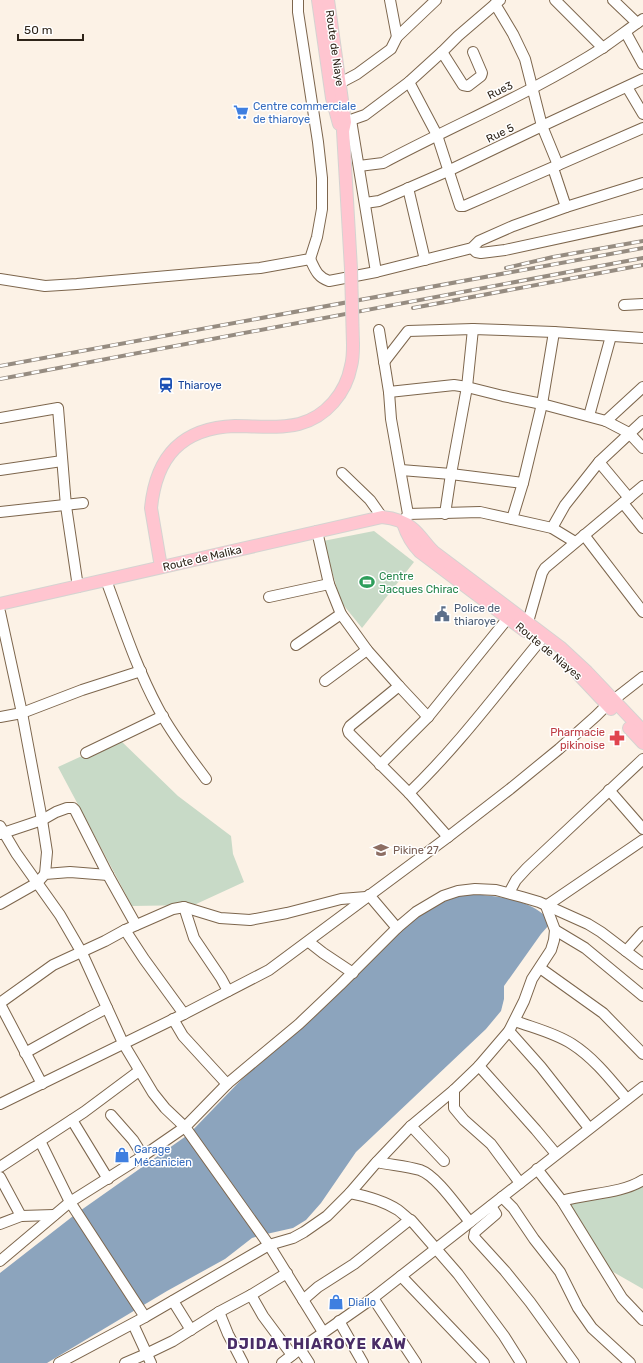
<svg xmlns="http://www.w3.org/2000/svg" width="643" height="1363" viewBox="0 0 643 1363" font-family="Rubik,sans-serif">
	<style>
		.green { fill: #c8dac7 }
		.water { fill: #8ca4bd }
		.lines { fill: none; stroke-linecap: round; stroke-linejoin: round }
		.minor-casing { stroke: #7d664d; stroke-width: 12 }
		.major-casing { stroke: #d5d3d1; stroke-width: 14 }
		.minor { stroke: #fff; stroke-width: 10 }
		.major { stroke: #ffc5d0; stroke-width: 12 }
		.rail-casing { stroke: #968c81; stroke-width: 4 }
		.rail { stroke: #fff; stroke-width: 2.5; stroke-dasharray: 8; stroke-linecap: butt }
		.major-bridge-casing { stroke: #d5d3d1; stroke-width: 14; stroke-linecap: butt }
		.major-bridge { stroke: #ffc5d0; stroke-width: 12 }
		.labels { text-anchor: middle; stroke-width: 3; stroke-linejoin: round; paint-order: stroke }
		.street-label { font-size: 11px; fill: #2e2419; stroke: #fff }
		.shop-label { font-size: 11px; fill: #366cbe; stroke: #fff; text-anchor: start }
		.transit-label { font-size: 11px; fill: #164399; stroke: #fff; text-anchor: start }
		.leisure-label { font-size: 11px; fill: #27864d; stroke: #fff; text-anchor: start }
		.service-label { font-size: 11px; fill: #4e5e75; stroke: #fff; text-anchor: start }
		.health-label { font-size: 11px; fill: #be3a42; stroke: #fff; text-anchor: end }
		.education-label { font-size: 11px; fill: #785e54; stroke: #fff; text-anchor: start }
		.district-label { font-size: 15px; font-weight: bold; letter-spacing: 1px; fill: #492d67; stroke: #fff }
	</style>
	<rect width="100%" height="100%" fill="#fcf2e6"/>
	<!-- green -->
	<g class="green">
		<path d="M374,531L414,562L362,628L341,602L323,541Z"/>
		<path d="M119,739L178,796L231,836L233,854L244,882L194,905L132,906L58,767Z"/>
		<path d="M643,1185V1289L608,1269L572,1215L570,1201Z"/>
	</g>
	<!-- water -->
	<path class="water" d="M458,894C483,894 524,897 543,914C546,917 547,922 549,925L541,934L504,986V999L501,1011L486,1029L356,1152L321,1203L306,1220L293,1228L262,1235L252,1238L225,1259L167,1291L47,1363H0V1273L77,1213L189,1134L240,1081L328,1002L414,919L433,906Z"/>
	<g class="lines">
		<!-- minor casing -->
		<g class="minor-casing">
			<g id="minor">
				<path d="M390,0L397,37"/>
				<path d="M555,0L603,48"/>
				<path d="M613,0L637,23"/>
				<path d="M495,4L513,34L525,59L542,126L558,165"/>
				<path d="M626,33L643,64"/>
				<path d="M442,52L463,85L468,86L481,76L482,73L473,52"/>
				<path d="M409,82L437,135L460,206H464L643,128"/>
				<path d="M340,83L357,74L391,49L397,37L436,0"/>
				<path d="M627,87L643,114"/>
				<path d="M351,120L376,272"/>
				<path d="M345,122L365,115L409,82L442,52L458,36L500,0"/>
				<path d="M359,166L383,163C456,124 534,92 604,47C617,38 630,28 643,19"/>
				<path d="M553,168L566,207"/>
				<path d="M408,188L425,260"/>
				<path d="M365,203L379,201L448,171L542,126L643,79"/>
				<path d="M472,248L476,252L481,253L505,250L643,220"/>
				<path d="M310,259C315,269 317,277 329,281L376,272L472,248L479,241L513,226L566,207L643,183"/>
				<path d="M0,279L45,286L77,284L260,268L310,259L317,237L322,209V178L318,142L298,12V0"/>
				<path d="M624,305L643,304"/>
				<path d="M379,330L389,392L391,419L408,514L403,523"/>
				<path d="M384,362L408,331L473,329L554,332L643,338"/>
				<path d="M389,392L454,385L467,387L503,396L542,404L606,421L629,433L643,448"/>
				<path d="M589,416L611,336"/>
				<path d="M0,418L58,408L66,506L78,587"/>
				<path d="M606,421L643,387"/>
				<path d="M599,462L629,498"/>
				<path d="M0,470L62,461"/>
				<path d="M401,470L451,474L523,483"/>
				<path d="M342,473L370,500L382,517"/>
				<path d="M623,503L643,528"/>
				<path d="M0,512L83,503"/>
				<path d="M408,514L480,512L552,528L575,542"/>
				<path d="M445,514L451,474L467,387L473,329"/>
				<path d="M512,519L523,483L542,404L554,332"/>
				<path d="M552,528L565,505L599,462L643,421"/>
				<path d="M317,531L329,584L341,614L367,650L399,686L428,717"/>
				<path d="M584,535L643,612"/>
				<path d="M106,580C122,623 136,667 158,708C171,733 189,756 206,779"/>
				<path d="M269,597L329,584"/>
				<path d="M0,612L22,713L42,820L47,852L45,874"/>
				<path d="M528,622L542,573L545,568L643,486"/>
				<path d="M296,645L341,614"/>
				<path d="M325,681L367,650"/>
				<path d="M399,686L350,726L348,730L349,733L409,793L448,837"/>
				<path d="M0,717L22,713L82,690L141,671"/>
				<path d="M86,753L163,716"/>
				<path d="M380,765L428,717L508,618"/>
				<path d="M609,790L643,829"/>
				<path d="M409,793C457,747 497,693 540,641"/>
				<path d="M0,826L16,853L60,915L82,953L123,1043L153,1093L165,1108L185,1127L269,1245L323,1332"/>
				<path d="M0,834L42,820L56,812L67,808H73L75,810L108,875L136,925"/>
				<path d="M509,893L516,880L527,868L643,759"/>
				<path d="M369,895L397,928"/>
				<path d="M0,904L37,883L45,874L70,872L108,875"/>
				<path d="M184,907L194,938L221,978L228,991"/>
				<path d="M125,930L144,959L184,1014"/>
				<path d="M555,930L585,948L643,996"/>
				<path d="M309,942L323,953L353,973"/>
				<path d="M626,951L643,932"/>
				<path d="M540,968L603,1013L643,1054"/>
				<path d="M0,1003L53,965L105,941L125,930L173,909L184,907L220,918L250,920L287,913L341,899L366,897"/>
				<path d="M0,1004L42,1084"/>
				<path d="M173,1019L183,1036L227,1084"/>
				<path d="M515,1021C534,1028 555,1033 572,1044C594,1058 611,1080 627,1099"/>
				<path d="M509,1031L541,1067L589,1128"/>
				<path d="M25,1053L88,1018L107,1008"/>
				<path d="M479,1066L536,1130L556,1154"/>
				<path d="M454,1090V1108L464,1120L491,1144L520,1183"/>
				<path d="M0,1104L184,1014L269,970L448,837L510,789L559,749L596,716L607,705L643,677"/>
				<path d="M111,1115L133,1140L143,1156"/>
				<path d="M72,1120L108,1179"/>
				<path d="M411,1126L444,1161"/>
				<path d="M40,1141L70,1202L145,1317"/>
				<path d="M377,1162C391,1165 406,1166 420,1170C437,1176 458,1208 470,1222"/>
				<path d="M0,1167L84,1112L139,1071"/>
				<path d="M537,1169L562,1201L622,1298L643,1320"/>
				<path d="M0,1177L21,1216"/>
				<path d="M350,1193C366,1196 384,1201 398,1210C402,1213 406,1217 410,1220"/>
				<path d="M502,1197L513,1208L534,1239L560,1272L578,1308L592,1328L630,1363"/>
				<path d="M562,1201C588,1193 621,1194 643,1180"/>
				<path d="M491,1206L496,1214L475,1232L474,1237L505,1271L530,1302L574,1363"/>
				<path d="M0,1224L21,1216L54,1215"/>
				<path d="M0,1261L70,1202L143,1156L185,1127L227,1084L299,1024L340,985L397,928L416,912L443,896L458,891L475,889L496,890L522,897L539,902L588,924L601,932L643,964"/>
				<path d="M401,1276L484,1363"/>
				<path d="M251,1295L263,1316L292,1355"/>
				<path d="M373,1298L416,1363"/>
				<path d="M303,1300L318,1287L354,1264L408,1221L411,1220L458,1274L504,1336L521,1363"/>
				<path d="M173,1301L191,1330"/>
				<path d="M219,1312L228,1334L243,1363"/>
				<path d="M339,1321L363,1363"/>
				<path d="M133,1324L151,1363"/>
				<path d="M300,1349L309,1363"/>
				<path d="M59,1363L145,1317L269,1245L293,1238L304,1232L327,1216L350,1193L375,1164L411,1126L454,1090L479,1066L509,1031L524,1001L532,979L551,950L554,940L555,930L546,906L643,840"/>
				<path d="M125,1363L146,1354L173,1341L219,1312L251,1295L287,1273"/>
				<path d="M282,1363L300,1349L373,1298L643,1087"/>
			</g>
		</g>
		<!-- major casing -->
		<g class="major-casing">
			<g id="major">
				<path d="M318,0L332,98L339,124"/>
				<path d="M328,0L345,122L343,131L351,269"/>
				<path d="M403,523C407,535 411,543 420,552L525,631"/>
				<path d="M161,567L151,508C156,457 181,428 235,426C256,426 278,429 299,424C326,417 346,393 351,366C353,359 353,352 353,345"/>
				<path d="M0,604L382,517C392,518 404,521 412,528C420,534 426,545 434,552L560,647L587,672L643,731"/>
				<path d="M578,674L611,709"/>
				<path d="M629,728L643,743"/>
			</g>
		</g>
		<!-- minor -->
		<use href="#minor" class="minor"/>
		<!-- major -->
		<use href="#major" class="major"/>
		<!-- rail casing -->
		<g class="rail-casing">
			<g id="rail">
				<path d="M506,268L553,257L643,241"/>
				<path d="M413,308L643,265"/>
				<path d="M0,366L643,248"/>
				<path d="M0,379L643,258"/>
			</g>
		</g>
		<!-- rail -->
		<use href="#rail" class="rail"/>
		<!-- major-bridge casing -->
		<g class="major-bridge-casing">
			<path id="major-bridge" d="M351,269L353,345"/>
		</g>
		<!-- major-bridge -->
		<use href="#major-bridge" class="major-bridge"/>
	</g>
	<!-- icons -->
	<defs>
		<g id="supermarket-bare" transform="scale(1.2)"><path d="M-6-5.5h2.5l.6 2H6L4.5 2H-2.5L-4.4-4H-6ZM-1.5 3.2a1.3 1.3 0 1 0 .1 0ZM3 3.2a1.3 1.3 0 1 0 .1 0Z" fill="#3f7fe0" stroke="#fff" stroke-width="2.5" paint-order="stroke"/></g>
		<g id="station-bare" transform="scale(1.2)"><path d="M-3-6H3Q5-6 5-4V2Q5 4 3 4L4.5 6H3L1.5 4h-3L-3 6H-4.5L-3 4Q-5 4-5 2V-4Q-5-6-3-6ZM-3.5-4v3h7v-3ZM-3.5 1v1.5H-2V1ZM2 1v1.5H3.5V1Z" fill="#1a4fb4" stroke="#fff" stroke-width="2.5" paint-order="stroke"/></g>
		<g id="stadium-bare" transform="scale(1.2)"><path d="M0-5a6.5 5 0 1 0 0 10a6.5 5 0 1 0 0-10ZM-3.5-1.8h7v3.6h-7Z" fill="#2e9e5b" stroke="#fff" stroke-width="2.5" paint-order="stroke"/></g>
		<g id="civic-bare" transform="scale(1.2)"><path d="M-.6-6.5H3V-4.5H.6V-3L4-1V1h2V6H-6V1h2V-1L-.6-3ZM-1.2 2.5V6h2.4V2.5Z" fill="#5c6f8a" stroke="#fff" stroke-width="2.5" paint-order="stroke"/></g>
		<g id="pharmacy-bare" transform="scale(1.2)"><path d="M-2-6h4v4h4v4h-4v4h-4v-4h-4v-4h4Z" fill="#e0444e" stroke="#fff" stroke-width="2.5" paint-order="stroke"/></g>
		<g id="school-bare" transform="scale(1.2)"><path d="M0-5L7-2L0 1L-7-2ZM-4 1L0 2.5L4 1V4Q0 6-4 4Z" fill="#8d6e63" stroke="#fff" stroke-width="2.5" paint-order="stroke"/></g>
		<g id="shop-bare" transform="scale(1.2)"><path d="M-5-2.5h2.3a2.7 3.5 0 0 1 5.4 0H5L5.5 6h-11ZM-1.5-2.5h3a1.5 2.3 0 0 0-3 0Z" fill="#3f7fe0" stroke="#fff" stroke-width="2.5" paint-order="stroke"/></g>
	</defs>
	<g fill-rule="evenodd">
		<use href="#supermarket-bare" x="241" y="112"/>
		<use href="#station-bare" x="166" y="385"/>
		<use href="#stadium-bare" x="367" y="582"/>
		<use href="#civic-bare" x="442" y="614"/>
		<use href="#pharmacy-bare" x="617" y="738"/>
		<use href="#school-bare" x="381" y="850"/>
		<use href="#shop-bare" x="122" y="1155"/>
		<use href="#shop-bare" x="336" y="1302"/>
	</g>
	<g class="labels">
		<!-- street labels -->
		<g class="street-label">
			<text transform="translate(335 48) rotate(82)" y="4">Route de Niaye</text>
			<text transform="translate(500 90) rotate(-26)" y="4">Rue3</text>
			<text transform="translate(500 133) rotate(-26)" y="4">Rue 5</text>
			<text transform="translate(202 558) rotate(-13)" y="4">Route de Malika</text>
			<text transform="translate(549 651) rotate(40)" y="4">Route de Niayes</text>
		</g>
		<!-- shop labels -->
		<g class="shop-label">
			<text x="253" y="110">Centre commerciale<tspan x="253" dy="13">de thiaroye</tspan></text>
			<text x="134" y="1153">Garage<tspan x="134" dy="13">Mécanicien</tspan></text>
			<text x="348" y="1306">Diallo</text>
		</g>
		<!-- transit labels -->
		<g class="transit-label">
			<text x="178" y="389">Thiaroye</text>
		</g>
		<!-- leisure labels -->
		<g class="leisure-label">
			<text x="379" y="580">Centre<tspan x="379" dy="13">Jacques Chirac</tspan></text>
		</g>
		<!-- service labels -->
		<g class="service-label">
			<text x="454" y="612">Police de<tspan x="454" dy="13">thiaroye</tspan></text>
		</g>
		<!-- health labels -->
		<g class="health-label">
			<text x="605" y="736">Pharmacie<tspan x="605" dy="13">pikinoise</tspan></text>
		</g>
		<!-- education labels -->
		<g class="education-label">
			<text x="393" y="854">Pikine 27</text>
		</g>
		<!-- district labels -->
		<g class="district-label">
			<text x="317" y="1349">DJIDA THIAROYE KAW</text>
		</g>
	</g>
	<!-- scale -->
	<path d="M18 34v6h65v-6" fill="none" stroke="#2e2419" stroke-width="2"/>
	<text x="24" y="34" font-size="12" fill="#2e2419" stroke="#ffffff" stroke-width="3" paint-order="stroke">50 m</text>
</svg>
